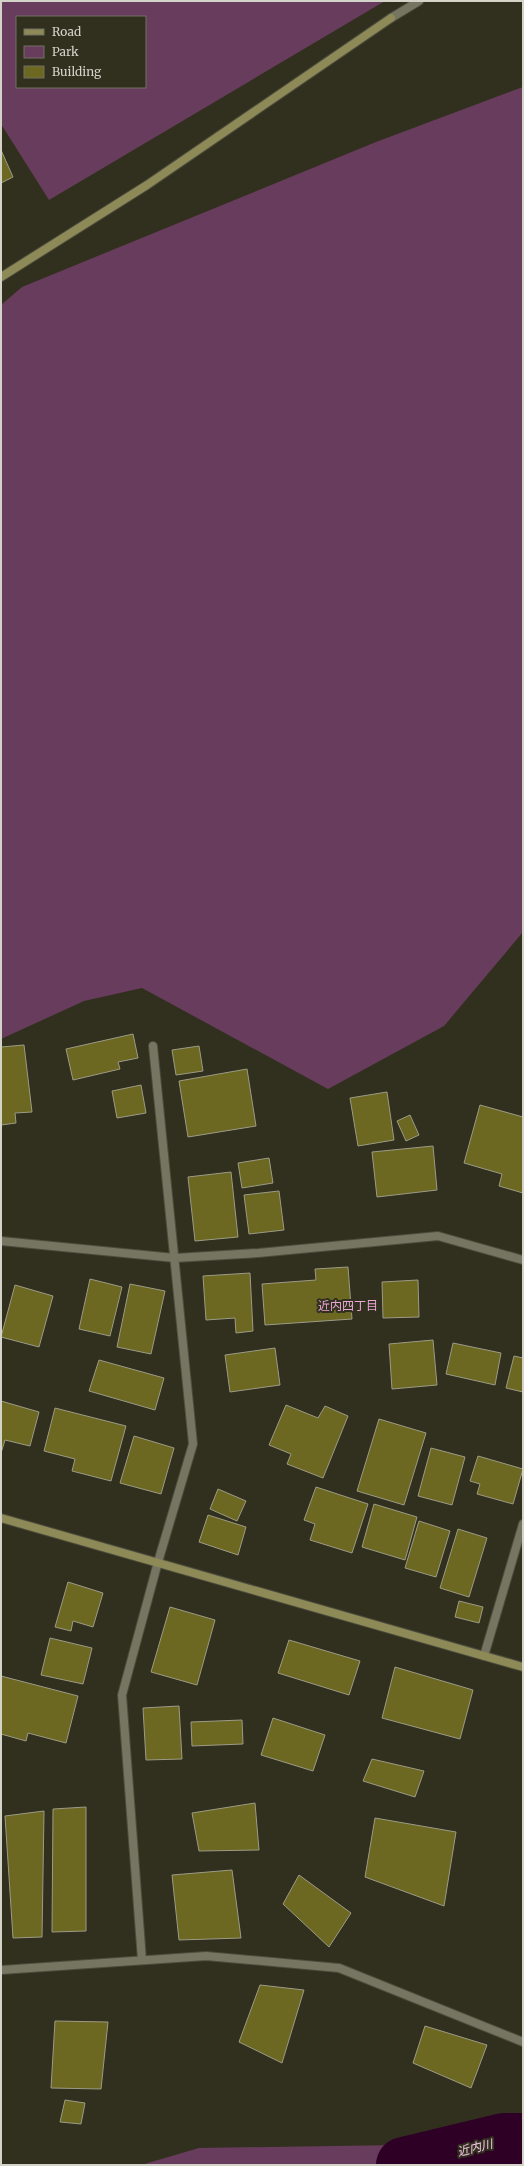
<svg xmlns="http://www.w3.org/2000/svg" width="524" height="2166" viewBox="0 0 524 2166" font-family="Merriweather,'Noto Sans JP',serif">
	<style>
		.green { fill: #683c5c; fill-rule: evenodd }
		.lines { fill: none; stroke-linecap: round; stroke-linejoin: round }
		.river { stroke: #2f0026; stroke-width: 56 }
		.building { fill: #6c6721; stroke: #9c9b86 }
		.street-casing { stroke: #4d4c3d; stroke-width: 10 }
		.secondary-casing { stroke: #4d4c3d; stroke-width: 10 }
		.street { stroke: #767561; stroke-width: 8 }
		.secondary { stroke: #8d8a58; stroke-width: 8 }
		.labels { text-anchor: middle; stroke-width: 4; stroke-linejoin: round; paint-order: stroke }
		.neighbourhood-label { font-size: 12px; fill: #e9a6d6; stroke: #31301f }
		.water-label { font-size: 12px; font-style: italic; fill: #fbc9ec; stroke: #31301f }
	</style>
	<rect width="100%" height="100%" fill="#31301f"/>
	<!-- green -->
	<g class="green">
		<path d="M1,1H385L49,200L1,124ZM17,17H145V87H17Z"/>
		<path d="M523,87V932L444,1026L328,1089L142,988L84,1001L1,1039V305L22,287L376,142Z"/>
		<path d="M523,2143V2165H141L199,2148Z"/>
	</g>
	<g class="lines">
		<!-- river -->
		<path class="river" d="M404,2165L504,2141H523"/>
	</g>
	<!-- building -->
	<g class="building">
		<path d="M1,150L13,177L1,183Z"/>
		<path d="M133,1034L138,1058L118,1062L120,1069L73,1080L66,1049Z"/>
		<path d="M24,1045L32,1112L15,1113L16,1123L1,1125V1047Z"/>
		<path d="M199,1046L203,1071L176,1075L172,1050Z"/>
		<path d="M247,1069L256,1126L188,1137L179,1081Z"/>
		<path d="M141,1085L146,1113L117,1118L112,1091Z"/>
		<path d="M387,1092L394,1140L358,1146L350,1098Z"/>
		<path d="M480,1105L523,1117V1193L499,1186L502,1174L464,1163Z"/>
		<path d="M410,1115L419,1135L406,1141L397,1121Z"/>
		<path d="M433,1146L437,1190L377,1197L372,1152Z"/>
		<path d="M269,1158L273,1183L242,1188L238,1163Z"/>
		<path d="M231,1172L238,1237L195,1241L188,1177Z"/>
		<path d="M279,1191L284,1230L249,1234L244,1195Z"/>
		<path d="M348,1267L352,1319L265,1325L262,1284L316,1280L315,1269Z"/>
		<path d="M250,1273L253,1331L236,1333L235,1318L206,1320L203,1276Z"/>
		<path d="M90,1279L122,1287L110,1336L79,1329Z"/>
		<path d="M418,1280L419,1317L383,1318L382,1282Z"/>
		<path d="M130,1284L165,1291L151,1354L117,1347Z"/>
		<path d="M15,1285L53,1296L39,1347L1,1337Z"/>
		<path d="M433,1340L437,1385L392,1389L389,1344Z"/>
		<path d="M453,1343L501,1353L495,1385L446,1374Z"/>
		<path d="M275,1348L280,1385L230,1392L225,1355Z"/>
		<path d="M514,1356L523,1358V1392L506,1388Z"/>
		<path d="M99,1360L164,1378L155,1410L89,1391Z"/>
		<path d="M1,1401L39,1412L30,1446L5,1440L1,1453Z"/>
		<path d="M286,1405L318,1418L325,1406L348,1416L323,1478L287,1464L291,1454L269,1445Z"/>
		<path d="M55,1408L126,1426L111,1481L72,1471L75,1459L44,1451Z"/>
		<path d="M379,1419L426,1433L404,1505L357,1491Z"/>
		<path d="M134,1436L174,1448L161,1494L120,1483Z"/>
		<path d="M431,1448L465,1457L452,1505L418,1496Z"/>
		<path d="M478,1456L523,1469L513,1504L477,1494L480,1484L470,1481Z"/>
		<path d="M316,1487L368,1504L352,1553L310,1540L315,1524L304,1520Z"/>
		<path d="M218,1489L246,1501L237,1521L210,1509Z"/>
		<path d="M374,1504L417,1517L405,1560L362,1547Z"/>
		<path d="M208,1515L246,1527L238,1555L199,1542Z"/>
		<path d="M419,1521L450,1531L436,1577L405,1568Z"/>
		<path d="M458,1529L487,1538L469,1597L440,1588Z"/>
		<path d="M68,1582L103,1593L93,1627L73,1621L71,1631L55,1627Z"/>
		<path d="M459,1601L483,1607L479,1623L455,1617Z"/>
		<path d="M170,1607L215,1620L197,1685L151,1672Z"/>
		<path d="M50,1638L92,1648L83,1684L41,1675Z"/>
		<path d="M289,1640L360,1661L349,1695L278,1673Z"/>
		<path d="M395,1667L473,1690L460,1739L382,1718Z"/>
		<path d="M1,1676L78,1696L66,1743L28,1733L26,1741L1,1734Z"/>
		<path d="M179,1706L182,1759L146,1760L143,1708Z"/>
		<path d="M273,1718L325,1735L313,1771L261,1755Z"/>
		<path d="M242,1720L243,1744L192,1746L191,1722Z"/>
		<path d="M372,1759L424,1771L415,1797L363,1781Z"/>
		<path d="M255,1803L259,1850L199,1851L192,1813Z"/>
		<path d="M86,1807V1931L52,1932L53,1809Z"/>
		<path d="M44,1811L42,1937L13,1938L5,1816Z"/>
		<path d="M375,1818L456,1832L444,1906L365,1877Z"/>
		<path d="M232,1870L241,1938L179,1940L172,1875Z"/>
		<path d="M299,1875L351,1913L329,1947L283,1904Z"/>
		<path d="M260,1985L304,1990L282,2063L239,2042Z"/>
		<path d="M55,2021L108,2022L101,2089L51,2088Z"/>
		<path d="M425,2026L487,2045L471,2088L413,2063Z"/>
		<path d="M65,2100L85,2103L81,2124L60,2122Z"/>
	</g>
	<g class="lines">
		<!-- street casing -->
		<g class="street-casing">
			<g id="street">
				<path d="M391,18L419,1"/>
				<path d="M1,1241L175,1258L258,1253L438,1236L523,1260"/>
				<path d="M484,1656L523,1524"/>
				<path d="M142,1960L122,1695L158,1562L193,1444L153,1046"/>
				<path d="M1,1970L206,1956L339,1968L523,2042"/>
			</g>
		</g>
		<!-- secondary casing -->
		<g class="secondary-casing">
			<g id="secondary">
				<path d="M1,277L147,185L391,18"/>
				<path d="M1,1518L523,1667"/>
			</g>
		</g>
		<!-- street -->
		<use href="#street" class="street"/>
		<!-- secondary -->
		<use href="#secondary" class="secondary"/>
	</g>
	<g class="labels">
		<!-- neighbourhood labels -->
		<g class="neighbourhood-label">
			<text x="348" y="1310">近内四丁目</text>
		</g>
		<!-- water labels -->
		<g class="water-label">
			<text transform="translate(475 2148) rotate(-14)" y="4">近内川</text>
		</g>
	</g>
	<!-- border -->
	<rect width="524" height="2166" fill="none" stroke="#d4d3c8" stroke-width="4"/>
	<!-- legend -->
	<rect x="16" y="16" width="130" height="72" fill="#31301f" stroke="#727163"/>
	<rect x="24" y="29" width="20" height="6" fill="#8d8a58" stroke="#727163"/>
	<text x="52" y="36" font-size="12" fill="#d4d3c8">Road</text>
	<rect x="24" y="46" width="20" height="12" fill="#683c5c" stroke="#727163"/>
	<text x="52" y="56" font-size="12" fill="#d4d3c8">Park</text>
	<rect x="24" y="66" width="20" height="12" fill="#6c6721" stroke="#727163"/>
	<text x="52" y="76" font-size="12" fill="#d4d3c8">Building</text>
</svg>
